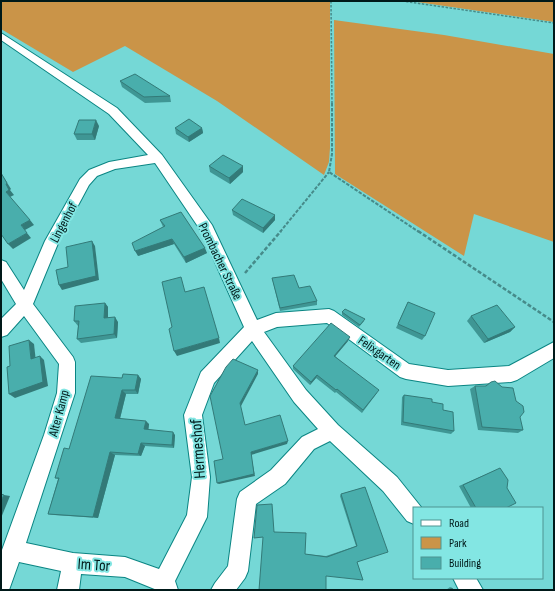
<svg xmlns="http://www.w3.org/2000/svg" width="555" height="591" viewBox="0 0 555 591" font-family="'Sofia Sans Condensed',sans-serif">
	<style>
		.green { fill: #ca9448 }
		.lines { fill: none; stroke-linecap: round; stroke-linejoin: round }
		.street-casing { stroke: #0a8583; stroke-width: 2 }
		.path-far2 { stroke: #468b8a; stroke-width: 1.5; stroke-dasharray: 2.5 1.5; stroke-linecap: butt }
		.path-far1 { stroke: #468b8a; stroke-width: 2; stroke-dasharray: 3.5 1.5; stroke-linecap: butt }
		.path { stroke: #468b8a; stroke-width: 2.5; stroke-dasharray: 4 2; stroke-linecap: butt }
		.street { fill: #fff; fill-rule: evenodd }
		.wall { fill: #3f9694 }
		.shaded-wall { fill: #337a78 }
		.building { fill: #49aeac; stroke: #337a78 }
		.labels { text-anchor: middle; stroke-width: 4; stroke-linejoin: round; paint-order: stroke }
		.street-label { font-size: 13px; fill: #001919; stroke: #83e6e3 }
		.near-street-label { font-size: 16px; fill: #001919; stroke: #83e6e3 }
	</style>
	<rect width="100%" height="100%" fill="#75d8d6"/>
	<!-- green -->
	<g class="green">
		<path d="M1,1H330V148L329,162L324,175L217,101L125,46L73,72L1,29Z"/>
		<path d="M410,1H554V22Z"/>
		<path d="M334,20L444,35L554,54V242L474,214L464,256L335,174Z"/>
	</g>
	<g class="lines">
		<!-- street casing -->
		<g class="street-casing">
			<g id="street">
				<path d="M1,33L117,108L162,155L212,225L257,320L276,313L329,309L334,311L409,364L448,370L509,366L554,342V358L517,380L511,382L448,386L406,379L400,377L327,323L277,327L264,332L306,390L338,425L397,477L421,507L414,508V524L407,521L383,491L330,441L314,449L285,484L256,504L248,571L245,578L236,590H211L215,583L228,566L237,499L240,492L271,470L302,437L318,429L294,402L252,341L214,383L202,415L210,477L207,517L175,581L178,590H157L125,577L81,574L79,590H57L61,571L19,562L9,590H1L2,550L44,435L57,393L59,364L24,316L7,335L1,337V319L16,304L1,279V260L6,262L24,290L45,241L80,179L89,170L109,162L148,155L109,114L1,40ZM155,163L201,231L244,327L201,372L184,415L192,477L187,515L159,569L125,557L73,553L26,543L75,393V362L73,357L33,304L59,241L89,185L97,176L115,169Z"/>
				<path d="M453,578H476L483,590H459Z"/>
			</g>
		</g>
		<!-- path-far2 -->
		<g class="path-far2">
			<path d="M331,1L332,104"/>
			<path d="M402,1L554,23"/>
		</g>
		<!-- path-far1 -->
		<g class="path-far1">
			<path d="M332,103V154L329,172L419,232"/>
			<path d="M280,232L329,172"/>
		</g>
		<!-- path -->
		<g class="path">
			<path d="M418,231L554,322"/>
			<path d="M245,273L281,231"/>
		</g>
		<!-- street -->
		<use href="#street" class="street"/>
	</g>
	<!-- wall -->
	<g class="wall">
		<path d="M120,81L170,96L171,102L145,103L122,87Z"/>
		<path d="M99,126L95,140H77L74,134Z"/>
		<path d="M175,128H202L203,133L189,142L176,134Z"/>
		<path d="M209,166H243V172L230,184L210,172Z"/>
		<path d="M232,210L275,220L263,233L233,215Z"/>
		<path d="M160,220L207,253L186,263L174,244L138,256L163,227Z"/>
		<path d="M272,278L299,288L317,301V305L280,311L273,282Z"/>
		<path d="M408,302L425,336L422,340L396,328Z"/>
		<path d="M105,303L108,307V318L118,322L117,338L81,343L77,339L78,326L74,321Z"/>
		<path d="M342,312L364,321L359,327L342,315Z"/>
		<path d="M471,316L515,327L510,332L484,343L467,321Z"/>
		<path d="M348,341L335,356L377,393L362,413L336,392L335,393L316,378L310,385L293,369V366Z"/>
		<path d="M138,375L141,379L138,394H126L120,419L149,424L148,430L175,435L174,448L145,446L141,456L115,455L98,518L54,515L48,514L58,479L55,478L69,449L122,378Z"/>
		<path d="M491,382L523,430L518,433L478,430L470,389L475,386H485Z"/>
		<path d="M404,395L432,402L443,410L454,431L451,434L401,425L402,397Z"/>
		<path d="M496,470L507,488L506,508H471L459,486Z"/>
		<path d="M365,487L357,562L363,580L263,537L254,538L274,532L305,554L326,556L356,546L340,496L341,494Z"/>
		<path d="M450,587L452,588L453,590H446Z"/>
		<path d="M28,589L54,590H22Z"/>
	</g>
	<!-- shaded-wall -->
	<g class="shaded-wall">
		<path d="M96,120L99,126L95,140L92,134Z"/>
		<path d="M202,128L203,133L189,142L188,137Z"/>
		<path d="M243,166V172L230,184L229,178Z"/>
		<path d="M1,173L11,189L10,190L14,195L10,197L6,192V184Z"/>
		<path d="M275,215V220L263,233V228Z"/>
		<path d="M30,220L34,225L25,230L21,225Z"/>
		<path d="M27,233L31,238L13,249L8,244Z"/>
		<path d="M172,239L174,244L138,256L135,251Z"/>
		<path d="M92,241L95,246L99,280L62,290L59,285Z"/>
		<path d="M205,248L207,253L186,263L184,257Z"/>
		<path d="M105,303L108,307V323L104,318Z"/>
		<path d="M115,317L118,322L117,338L114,334Z"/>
		<path d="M515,327L510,332L484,343L488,339Z"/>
		<path d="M350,337L348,341L333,359L334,356Z"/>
		<path d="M219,338L220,343L177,356L174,351Z"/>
		<path d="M29,340L34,344L36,362L31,359Z"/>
		<path d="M40,356L44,360L48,386L15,398L9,394Z"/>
		<path d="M258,370V374L241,406L240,403Z"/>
		<path d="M138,375L141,379L138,394L135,390Z"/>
		<path d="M317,375L316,378L310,385L311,382Z"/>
		<path d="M122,390L126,394L119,422L115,418Z"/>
		<path d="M146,421L149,424L148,433L144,429Z"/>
		<path d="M173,432L175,435L174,448L172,445Z"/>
		<path d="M288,441L287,444L251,455L255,476L219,484L217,483L251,452Z"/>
		<path d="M141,443L145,446L141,456L138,454Z"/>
		<path d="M110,452L115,455L98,518L93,517Z"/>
		<path d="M4,495L10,496L1,518V501Z"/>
	</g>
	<!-- building -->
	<g class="building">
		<path d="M135,74L170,96L144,97L120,81Z"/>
		<path d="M189,119L202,128L188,137L175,128Z"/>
		<path d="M79,120H96L92,134H74Z"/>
		<path d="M223,155L243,166L229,178L209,166Z"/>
		<path d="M1,173L7,183L6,184L9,190L6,192L30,220L21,225L27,233L8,244L1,234Z"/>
		<path d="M242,199L275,215L263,228L232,210Z"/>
		<path d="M181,212L205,248L184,257L172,239L135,251L132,243L165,226L160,220Z"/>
		<path d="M92,241L96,276L59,285L56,270L68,267L66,247Z"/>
		<path d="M294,275L299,288L310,286L317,301L280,308L272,278Z"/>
		<path d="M181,277L185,292L204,287L219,338L174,351L169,329L172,327L162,282Z"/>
		<path d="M408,302L435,313L425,336L398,324Z"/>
		<path d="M105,303L104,318L115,317L114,334L77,339L79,321H74L75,306Z"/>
		<path d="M497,305L515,327L488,339L471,316Z"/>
		<path d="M345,309L365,319L360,325L342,312Z"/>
		<path d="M331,323L350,337L334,356L379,390L363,410L337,389L336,390L317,375L311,382L293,366Z"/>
		<path d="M29,340L31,359L40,356L43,382L9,394L7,367L10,366L9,346Z"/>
		<path d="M233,359L258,370L240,403L245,425L280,415L288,441L251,452L254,474L217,483L214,461L223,459L210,396L226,367Z"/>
		<path d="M123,374L138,375L135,390H122L115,418L146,421L144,429L173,432L172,445L141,443L138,454L110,452L93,517L48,514L59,478H55L64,448L69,449L91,376L122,378Z"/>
		<path d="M495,381L502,387L513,388L516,401L523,406L524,412L520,417L523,430L482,427L475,386H486L491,382Z"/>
		<path d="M404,395L432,399V402L443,404V410L453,412L454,431L403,422Z"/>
		<path d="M500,468L508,480L507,488L516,503L506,508H476L463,485Z"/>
		<path d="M365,487L388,552L357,562L363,580L326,576V590H259L263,537L254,538L257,505L272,504L274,532L306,533L305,554L327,557L357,546L341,494Z"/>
		<path d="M1,494L4,495L1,501Z"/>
		<path d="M452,588L453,590H449Z"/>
	</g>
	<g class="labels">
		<!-- street labels -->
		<g class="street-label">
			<text transform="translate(63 222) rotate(-62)" y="5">Lingenhof</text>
			<text transform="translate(221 261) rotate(64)" y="5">Prombacher Straße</text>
			<text transform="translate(380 352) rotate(35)" y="5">Felixgarten</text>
			<text transform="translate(58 413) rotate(-75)" y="5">Alter Kamp</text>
		</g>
		<!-- near-street labels -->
		<g class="near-street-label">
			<text transform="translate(197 449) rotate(-94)" y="6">Hermeshof</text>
			<text transform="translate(94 564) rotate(4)" y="6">Im Tor</text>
		</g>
	</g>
	<!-- border -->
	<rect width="555" height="591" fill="none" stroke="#001919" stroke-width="4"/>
	<!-- legend -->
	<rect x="413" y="507" width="130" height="72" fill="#83e6e3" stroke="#4f9492"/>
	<rect x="421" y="520" width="20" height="6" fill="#ffffff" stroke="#4f9492"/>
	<text x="449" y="527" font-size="12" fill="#001919">Road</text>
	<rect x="421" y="537" width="20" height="12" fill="#ca9448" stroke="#4f9492"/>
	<text x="449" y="547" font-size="12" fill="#001919">Park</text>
	<rect x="421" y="557" width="20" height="12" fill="#49aeac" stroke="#4f9492"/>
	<text x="449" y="567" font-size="12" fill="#001919">Building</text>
</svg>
